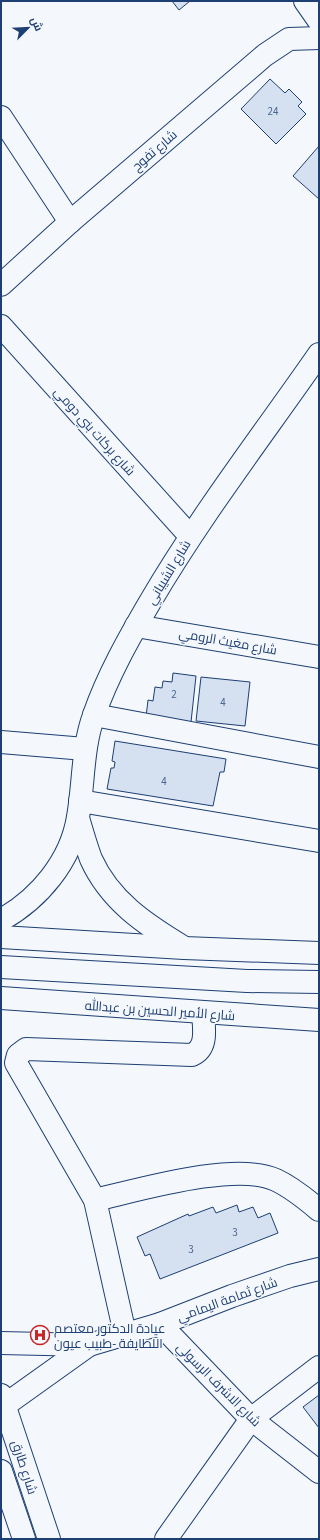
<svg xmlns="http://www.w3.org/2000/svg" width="320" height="1540" viewBox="0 0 320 1540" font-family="'Source Sans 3',Cairo,sans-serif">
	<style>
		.building { fill: #d5e0f0; stroke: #1d3f73 }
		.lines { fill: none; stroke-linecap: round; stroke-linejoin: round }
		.minor-casing { stroke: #1d3f73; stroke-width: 24 }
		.major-casing { stroke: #1d3f73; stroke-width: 24 }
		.minor { stroke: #f4f7fb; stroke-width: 22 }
		.major { stroke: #f4f7fb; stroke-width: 22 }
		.labels { text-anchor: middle; stroke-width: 3; stroke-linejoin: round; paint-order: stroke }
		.number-label { font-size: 11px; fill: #4b6792 }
		.street-label { font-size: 13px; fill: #1d3f73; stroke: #f4f7fb }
		.poi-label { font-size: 13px; fill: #1d3f73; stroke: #f4f7fb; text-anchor: start }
	</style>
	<rect width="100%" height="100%" fill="#f4f7fb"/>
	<!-- building -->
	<g class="building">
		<path d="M172,1H190L179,10Z"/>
		<path d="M270,79L285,93L289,89L302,102L298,106L306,114L276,144L241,109Z"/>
		<path d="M319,146V199L293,176Z"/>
		<path d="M173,673L196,676L191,722L146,717L148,700L153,701L155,687L162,688L163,681L172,682Z"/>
		<path d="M201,677L250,682L245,726L196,721Z"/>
		<path d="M115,741L226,759L224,772H220L213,806L107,789L111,768H114L115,762L112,761Z"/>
		<path d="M237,1205L239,1212L253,1207L258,1218L270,1213L278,1233L160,1279L150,1254L145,1256L137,1237L188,1214L189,1216L213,1207L216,1213Z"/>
		<path d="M319,1395V1428L303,1407Z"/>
	</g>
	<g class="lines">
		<!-- minor casing -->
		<g class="minor-casing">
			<g id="minor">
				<path d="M305,1L319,21"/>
				<path d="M1,117L70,222"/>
				<path d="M1,285L70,222L265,55L289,39L319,38"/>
				<path d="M1,326L190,536"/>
				<path d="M136,626L319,657"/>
				<path d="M94,715L319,757"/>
				<path d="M1,742L85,749"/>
				<path d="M80,801L319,841"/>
				<path d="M78,818C82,831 86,846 91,859C110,901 145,924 183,947"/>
				<path d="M1,920C39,899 71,861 78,817C84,783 82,748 94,715C108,675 129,638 150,602C201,515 262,436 319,354"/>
				<path d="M1,937L184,948L319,953"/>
				<path d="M95,1200C139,1190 236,1161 276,1180C291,1187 306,1199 319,1210"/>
				<path d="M160,1324L251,1419L319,1472"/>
				<path d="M125,1334L95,1200L16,1063L18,1055L26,1049L192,1055C208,1048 204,1029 203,1013"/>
				<path d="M1,1343L89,1345L160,1324L232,1296L290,1276L319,1269"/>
				<path d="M1,1395L49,1539"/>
				<path d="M5,1405L89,1345"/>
				<path d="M1,1471L24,1539"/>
				<path d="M166,1539L251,1419L319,1367"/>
			</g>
		</g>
		<!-- major casing -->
		<g class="major-casing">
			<g id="major">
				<path d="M1,967L247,981L319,982"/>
				<path d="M1,998L319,1020"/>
			</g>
		</g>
		<!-- minor -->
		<use href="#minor" class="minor"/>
		<!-- major -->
		<use href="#major" class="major"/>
	</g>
	<!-- icons -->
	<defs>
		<g id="hospital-ring" transform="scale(1)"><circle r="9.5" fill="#f4f7fb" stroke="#c62828" stroke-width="1.5"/><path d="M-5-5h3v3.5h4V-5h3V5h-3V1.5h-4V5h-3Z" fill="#c62828"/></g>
	</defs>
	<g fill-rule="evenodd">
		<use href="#hospital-ring" x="40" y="1335"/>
	</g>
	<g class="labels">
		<!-- number labels -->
		<g class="number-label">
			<text x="273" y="115">24</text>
			<text x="174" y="698">2</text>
			<text x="223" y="706">4</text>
			<text x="164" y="785">4</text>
			<text x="235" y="1236">3</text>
			<text x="191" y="1253">3</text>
		</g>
		<!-- street labels -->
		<g class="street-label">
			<text transform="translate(154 150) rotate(-41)" y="5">شارع تفوح</text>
			<text transform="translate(95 431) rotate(48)" y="5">شارع بركات بني دومي</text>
			<text transform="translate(168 572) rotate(-59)" y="5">شارع الشيباني</text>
			<text transform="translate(228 641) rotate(10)" y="5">شارع مغيث الرومي</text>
			<text transform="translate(160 1010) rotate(4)" y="5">شارع الأمير الحسين بن عبدالله</text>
			<text transform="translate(227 1299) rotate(-20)" y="5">شارع ثمامة اليمامي</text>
			<text transform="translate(219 1384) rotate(45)" y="5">شارع الاشرف الرسولي</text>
			<text transform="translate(25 1467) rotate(72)" y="5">شارع طارق</text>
		</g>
		<!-- poi labels -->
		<g class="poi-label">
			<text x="54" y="1333">عيادة الدكتور معتصم<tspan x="54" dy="15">اللطايفة -طبيب عيون</tspan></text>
		</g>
	</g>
	<!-- border -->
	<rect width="320" height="1540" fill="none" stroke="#1d3f73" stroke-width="4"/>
	<!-- north arrow -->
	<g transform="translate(28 28) rotate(66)" stroke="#f4f7fb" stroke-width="3" paint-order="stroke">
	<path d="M0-3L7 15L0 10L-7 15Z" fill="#1d3f73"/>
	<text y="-6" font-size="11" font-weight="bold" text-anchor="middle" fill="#1d3f73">ش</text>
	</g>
</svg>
